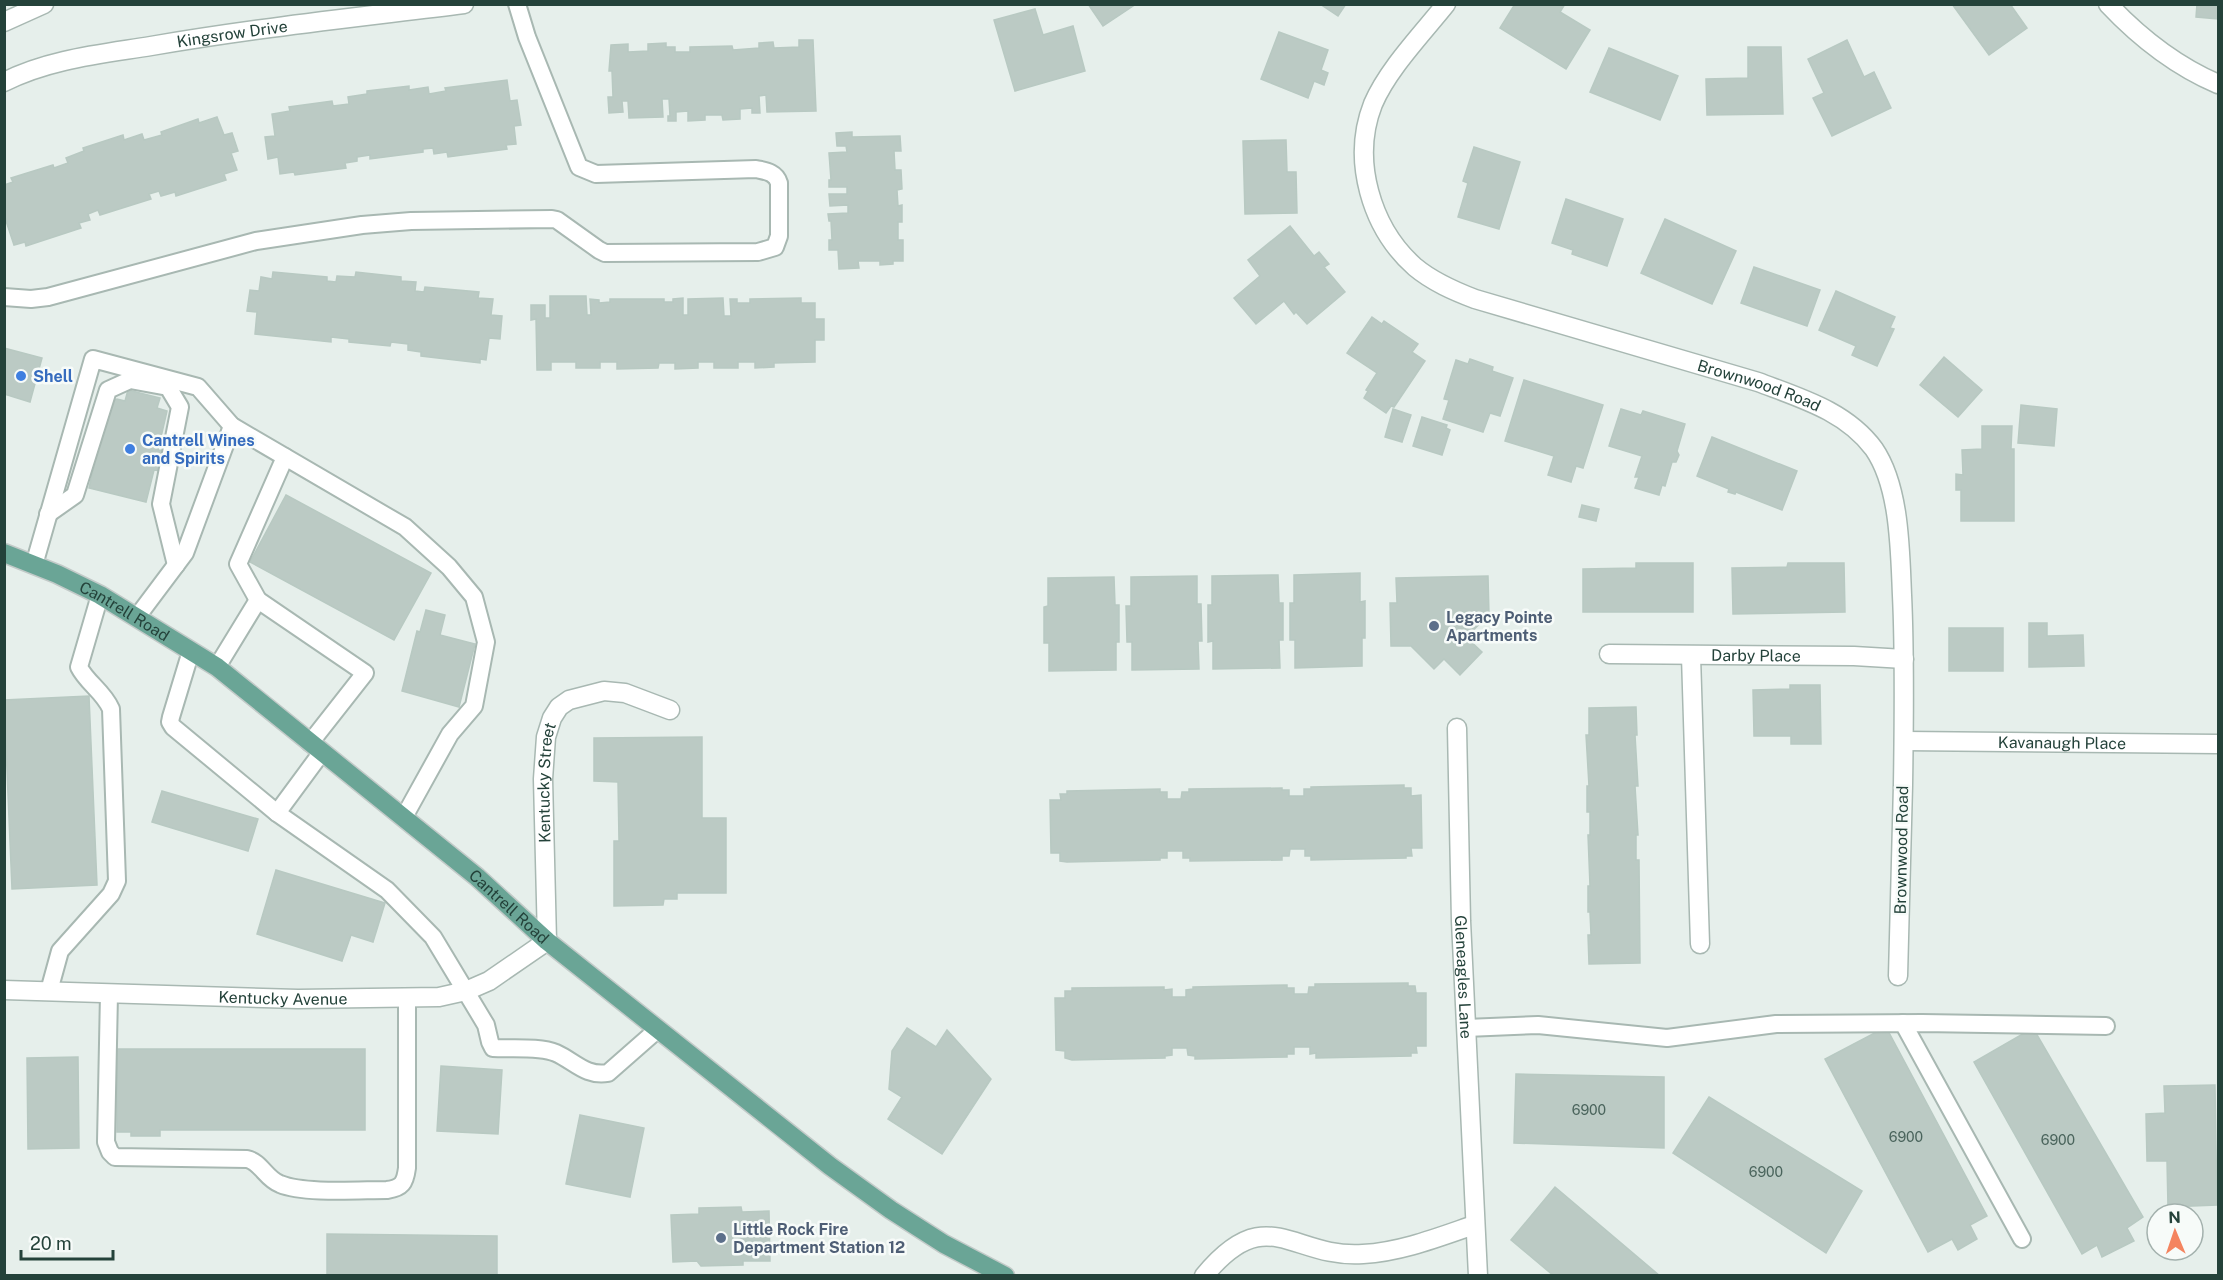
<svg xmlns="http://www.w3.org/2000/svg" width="2223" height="1280" viewBox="0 0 2223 1280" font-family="'Public Sans',sans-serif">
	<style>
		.building { fill: #bbcac4; stroke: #b8c9c2; stroke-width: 1.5 }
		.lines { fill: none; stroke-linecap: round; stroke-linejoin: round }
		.lane-casing { stroke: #a8b8b2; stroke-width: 20 }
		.street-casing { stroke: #a8b8b2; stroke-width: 21 }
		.primary-casing { stroke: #c2cac8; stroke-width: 21 }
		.lane { stroke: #fff; stroke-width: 16 }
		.street { stroke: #fff; stroke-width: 18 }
		.primary { stroke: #6aa596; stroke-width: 18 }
		.shop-dot { fill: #3f7fe0; stroke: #f7fbf9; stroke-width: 2 }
		.service-dot { fill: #5c6f8a; stroke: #f7fbf9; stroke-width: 2 }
		.labels { text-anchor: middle; stroke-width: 5; stroke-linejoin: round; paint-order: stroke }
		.number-label { font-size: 14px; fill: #4a645c }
		.street-label { font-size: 16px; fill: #24423a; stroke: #f7fbf9 }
		.shop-label { font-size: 16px; font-weight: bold; fill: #366cbe; stroke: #f7fbf9; text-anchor: start }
		.service-label { font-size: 16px; font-weight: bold; fill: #4e5e75; stroke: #f7fbf9; text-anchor: start }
	</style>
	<rect width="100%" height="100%" fill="#e6efeb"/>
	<!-- building -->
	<g class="building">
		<path d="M1088,4H1136L1103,26Z"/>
		<path d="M1320,4H1346L1338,16Z"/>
		<path d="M1515,4H1565L1560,12L1590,30L1566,69L1500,28Z"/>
		<path d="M1952,4H2010L2027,28L1989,55Z"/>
		<path d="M2197,4H2218V19L2196,17Z"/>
		<path d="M1035,9L1043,35L1073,26L1085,71L1015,91L994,20Z"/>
		<path d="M1279,32L1328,50L1321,70L1328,73L1324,85L1314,81L1308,98L1261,79Z"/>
		<path d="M799,40H813L816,111L767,112L766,95L759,96L760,113H752V108L740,109V119L723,120L722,115H705V120L688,121V111L676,112V121H668V116H670L669,99H662L663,117L629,118L628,101H622L623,112L609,113L608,97H613L612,71H609L611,45L628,44V52L648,51V44L666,43V47H675V52H690V47L732,46L733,50L759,48V43L773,42L774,48L799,47Z"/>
		<path d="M1847,40L1864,77L1874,72L1891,108L1832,136L1813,98L1824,93L1808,59Z"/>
		<path d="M1748,47H1781L1783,114L1707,115L1706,79L1748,78Z"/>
		<path d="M1609,48L1678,76L1660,120L1590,92Z"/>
		<path d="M507,80L510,101L517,100L521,125L514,126L516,144L506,145L507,149L448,157L447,152L434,154L433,148L423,149V152L370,159V155L357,157V161L345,163L346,168L295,175L294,172L280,174L278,157L268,159L265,137L275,136L272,114L290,111L289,107L332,101L333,106L349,104L348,97L367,94V91L409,86V90L428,87L429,94L446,91L445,88Z"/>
		<path d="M217,117L224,135L232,133L238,151L231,153L237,170L224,174L226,180L176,196L175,192L161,196L159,191L149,194L151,199L100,215L98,210L88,214L90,220L79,223L81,228L26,246L25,242L14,245L4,215V185L13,182L11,178L53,165L54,168L68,163L66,158L84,151L83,148L123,135L124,140L142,134L144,140L162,135L161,132L198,119L199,123Z"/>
		<path d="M852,132V137L900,136L901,151H894L895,170H901L902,189L897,190L898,206L902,205V222H898V240H903V261H893V264L880,265V261H858L859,268L839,269L838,250H829V240H832L831,221H829L828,214L848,213V205L830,206L829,194H847V187H829V180H831L829,153L847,152L846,146H837L836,133Z"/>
		<path d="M1286,140L1287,172H1296L1297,213L1245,214L1243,141Z"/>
		<path d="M1474,147L1520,162L1499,229L1458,217L1468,183L1463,181Z"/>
		<path d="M1566,199L1623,219L1607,266L1572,254L1573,250L1552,243Z"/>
		<path d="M1665,219L1736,251L1712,304L1641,273Z"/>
		<path d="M1290,226L1314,256L1319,252L1329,264L1324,267L1345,292L1307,324L1296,312L1294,314L1284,301L1256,324L1234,298L1260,276L1248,260Z"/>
		<path d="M1754,267L1820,290L1807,326L1741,303Z"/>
		<path d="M273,272L327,277V281L336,282L337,276L355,277L356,272L401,277V281L416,282L415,291L424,292L425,287L479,292L478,298L493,299L491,315L502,316L500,339L489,338L486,360L480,359V363L421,356V352L408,350V344L391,342L390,346L349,342V339L331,337V342L255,334L257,312L247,311L250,290L259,291L261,277L272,279Z"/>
		<path d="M1836,291L1895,317L1890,328L1894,329L1877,366L1852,355L1856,346L1819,330Z"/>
		<path d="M550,296H586L587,315H591L590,299L599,300V303L610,302V299H664V302H673V299L683,298V315H688V299L723,298L724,316H731L730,299H737V303H750V299L801,298V303H815V319H824V340H815V362L774,363V367L755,368V362H738V368H714V362H698V368L675,369V363H659L658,368L617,369V362H600V368H576V362H551V370H537L536,319L531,320V305H545V318H550Z"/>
		<path d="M1372,317L1382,324L1384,321L1418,344L1412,352L1425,361L1394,407L1391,406L1386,413L1364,398L1368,391L1366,390L1377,373L1347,353Z"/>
		<path d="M4,348L42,358L30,402L4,394Z"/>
		<path d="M1944,357L1982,390L1958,417L1920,385Z"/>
		<path d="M1470,359L1493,367L1492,371L1513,378L1500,416L1490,413L1483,432L1443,419L1449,400L1444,399L1456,360L1468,364Z"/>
		<path d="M1524,380L1603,405L1583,468L1576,466L1571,482L1548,475L1554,456L1505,441Z"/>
		<path d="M128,390L160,398L157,408L167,411L158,450L165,451L161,471L154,470L146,502L89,488L108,403L117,399L125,401Z"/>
		<path d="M2021,405L2057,409L2054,446L2018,443Z"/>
		<path d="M1393,409L1411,415L1402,442L1385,437Z"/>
		<path d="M1621,409L1641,415L1643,411L1685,424L1677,451L1679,455L1676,462H1672L1665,486L1662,485L1659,495L1635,488L1639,477H1635L1642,456L1609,446Z"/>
		<path d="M1422,417L1447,425L1446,428L1450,430L1442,455L1413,446Z"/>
		<path d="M1982,426H2012L2011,449H2014V521H1961V490H1956V474L1963,475L1962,450L1982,449Z"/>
		<path d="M1712,437L1797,471L1782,510L1736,492L1735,494L1728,492L1729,489L1697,476Z"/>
		<path d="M286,495L431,573L394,640L250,562Z"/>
		<path d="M1582,505L1599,509L1596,521L1579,517Z"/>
		<path d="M1636,563H1693V612H1583V569L1636,568Z"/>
		<path d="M1788,563H1844L1845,612L1733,614L1732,568L1787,567Z"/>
		<path d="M1360,573V602L1365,601V638H1362V666L1295,668V640H1290V603H1294V575Z"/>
		<path d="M1278,575L1279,603H1283V640H1279L1280,668L1213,669V641L1208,642V605H1212V576Z"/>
		<path d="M1197,576V604H1201L1202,641H1198L1199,669L1132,670V642H1127L1126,606H1131V577Z"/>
		<path d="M1488,576L1489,615L1466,637L1482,652L1460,675L1444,659L1434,669L1411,646H1391L1390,603H1397L1396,578Z"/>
		<path d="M1114,577L1115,605H1119V642H1116V670L1049,671V643H1044V607L1048,606V578Z"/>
		<path d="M426,610L445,615L440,635L475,644L459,707L402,691L417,631L420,632Z"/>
		<path d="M2029,623H2047V636L2083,635L2084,666L2029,667Z"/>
		<rect x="1949" y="628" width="54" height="43"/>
		<path d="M1790,685H1820L1821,744H1791V736H1754L1753,690L1790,689Z"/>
		<path d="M89,696L97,885L12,889L4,700Z"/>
		<path d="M1636,707L1637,735H1635L1638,786H1635L1638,835H1636V860H1639L1640,963L1589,964L1588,935H1591L1590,912H1588V886H1590L1588,835H1590V812H1587V786H1589L1586,735H1589V708Z"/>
		<path d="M702,737V818H726V893H677V899H664L663,905L614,906V841H619L618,782L594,781V738Z"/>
		<path d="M1404,785V788H1411V796L1421,795L1422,848H1411L1412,856H1406V858L1311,860V856H1305V849H1290L1289,856H1282V860L1190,861V858H1183V851H1167V858H1160V860L1067,862L1060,861V853H1051L1050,800H1061L1060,794H1067V791L1160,789V792H1167V799H1181L1182,792H1189V789L1282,788V790H1289V796H1304V789H1311V787Z"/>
		<path d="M162,791L258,819L248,851L152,822Z"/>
		<path d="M276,870L385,903L373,942L351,935L342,961L257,934Z"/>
		<path d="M1408,983V986H1415L1416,993H1426V1046H1416L1417,1053H1411V1056L1316,1058V1053L1310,1054V1047H1294V1054H1287V1057L1195,1059V1056L1188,1055L1187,1048H1172V1055L1165,1056V1058L1072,1060L1065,1058V1051L1056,1050L1055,998H1065V991H1072V988L1164,987V990L1172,989V997H1186V990L1193,989V987L1287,985V988H1294V994H1308L1309,987H1315V984Z"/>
		<path d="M1886,1027L1987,1216L1970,1225L1977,1239L1958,1250L1952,1239L1928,1252L1825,1059Z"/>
		<path d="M907,1028L936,1047L947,1030L991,1079L942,1154L888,1119L902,1097L889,1089L892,1051Z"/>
		<path d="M2033,1028L2143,1217L2127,1228L2134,1241L2102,1257L2097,1245L2082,1254L1974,1062Z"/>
		<path d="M117,1049H365V1130H160V1136H131V1132H117Z"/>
		<path d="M78,1057L79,1148L28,1149L27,1058Z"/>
		<path d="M441,1066L502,1070L498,1134L437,1131Z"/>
		<path d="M1516,1074L1664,1077V1148L1514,1143Z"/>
		<path d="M2215,1085L2217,1205L2168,1207L2167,1161H2147L2146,1114L2165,1113L2164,1086Z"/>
		<path d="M1709,1097L1862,1191L1826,1253L1673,1153Z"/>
		<path d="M580,1115L644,1128L630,1197L566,1184Z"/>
		<path d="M1555,1187L1660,1276H1554L1511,1240Z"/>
		<path d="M741,1207L742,1212L769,1211L770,1261H743V1265L701,1266L697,1261L673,1262L671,1215L699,1214V1208Z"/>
		<path d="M327,1234L497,1236V1276H327Z"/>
	</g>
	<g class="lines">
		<!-- lane casing -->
		<g class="lane-casing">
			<g id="lane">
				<path d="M4,297L31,299L48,297L256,241L362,225L411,221L552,219L557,220L599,250L605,253L758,252L775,247L779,236V183C776,172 765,171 756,169L596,174L579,167L527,37L517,4"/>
				<path d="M48,514L75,495L108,390L130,380L168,387L180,407L161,504L176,565"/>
				<path d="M34,565L93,359L198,387L232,426L405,527L449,567L474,597L486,642L474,706L450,734L404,817"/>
				<path d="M258,600L238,564L285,457"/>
				<path d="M137,617L185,553L232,426"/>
				<path d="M191,651L171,717L170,722L173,727L277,813L387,890L433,937L486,1025L490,1042L493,1048C511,1049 540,1046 556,1053C574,1061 586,1077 608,1073L657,1030"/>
				<path d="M217,667L258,600L365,673L310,743"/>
				<path d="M277,813L322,752"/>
				<path d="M49,991L60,951L111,894L117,881L111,709C103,691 87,683 79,667L100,595"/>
				<path d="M109,994L106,1142L110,1152L115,1157L247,1159C261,1162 266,1179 280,1184C304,1194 359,1190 387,1190C402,1188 405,1183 407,1168V998"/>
				<path d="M1903,1023L2022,1239"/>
				<path d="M1466,1028L1538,1025L1667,1038L1776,1024L1922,1023L2106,1026"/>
			</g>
		</g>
		<!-- street casing -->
		<g class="street-casing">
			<g id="street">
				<path id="s1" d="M1446,4C1422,34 1388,69 1373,104C1351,160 1371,228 1415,267C1433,282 1454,291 1475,299L1758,382C1800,398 1846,411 1874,449C1900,487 1900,550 1902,595C1905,658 1904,722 1903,785C1901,849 1900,913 1898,976"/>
				<path d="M2108,4C2140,38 2176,66 2218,84"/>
				<path d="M4,22L44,4"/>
				<path id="s2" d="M4,82C49,59 102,54 151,46C255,28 360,17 464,4"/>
				<path id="s3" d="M1609,654L1854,656L1904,659"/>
				<path d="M1691,656L1700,944"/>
				<path id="s4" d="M1457,728L1461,921L1478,1276"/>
				<path id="s5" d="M1904,741L2218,744"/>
				<path id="s6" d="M4,990L298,999L439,997L466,991L489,981L547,941L543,779L546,737L552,718L559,707L569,700L604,691L625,693L670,710"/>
				<path d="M1204,1276C1267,1199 1292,1259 1363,1254C1401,1252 1439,1237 1474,1225"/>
			</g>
		</g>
		<!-- primary casing -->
		<g class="primary-casing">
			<g id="primary">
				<path id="s7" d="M4,553L57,574L100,595L217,667L477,877L547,941L830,1166L891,1210L944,1244L1005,1276"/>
			</g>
		</g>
		<!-- lane -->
		<use href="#lane" class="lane"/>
		<!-- street -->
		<use href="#street" class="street"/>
		<!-- primary -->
		<use href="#primary" class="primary"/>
	</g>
	<!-- markers -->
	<g class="shop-dot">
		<circle cx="21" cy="376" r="6"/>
		<circle cx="130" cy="449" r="6"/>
	</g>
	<g class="service-dot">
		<circle cx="1434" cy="626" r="6"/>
		<circle cx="721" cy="1238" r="6"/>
	</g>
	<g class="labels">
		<!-- number labels -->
		<g class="number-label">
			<text x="1589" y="1115">6900</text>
			<text x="1906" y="1142">6900</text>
			<text x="2058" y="1145">6900</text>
			<text x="1766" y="1177">6900</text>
		</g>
		<!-- street labels -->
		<g class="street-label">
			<text dy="6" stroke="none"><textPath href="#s2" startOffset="234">Kingsrow Drive</textPath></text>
			<text dy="6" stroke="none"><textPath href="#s1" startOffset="668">Brownwood Road</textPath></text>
			<text dy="6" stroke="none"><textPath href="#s7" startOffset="134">Cantrell Road</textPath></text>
			<text dy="6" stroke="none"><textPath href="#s3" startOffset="147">Darby Place</textPath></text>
			<text dy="6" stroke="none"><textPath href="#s5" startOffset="158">Kavanaugh Place</textPath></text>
			<text dy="6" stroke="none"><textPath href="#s6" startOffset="717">Kentucky Street</textPath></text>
			<text transform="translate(1901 850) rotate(-89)" y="6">Brownwood Road</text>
			<text dy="6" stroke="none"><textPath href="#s7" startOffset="620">Cantrell Road</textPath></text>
			<text dy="6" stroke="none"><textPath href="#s4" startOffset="249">Gleneagles Lane</textPath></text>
			<text dy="6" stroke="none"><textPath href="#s6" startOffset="279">Kentucky Avenue</textPath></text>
		</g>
		<!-- shop labels -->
		<g class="shop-label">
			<text x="33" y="382">Shell</text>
			<text x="142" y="446">Cantrell Wines<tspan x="142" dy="18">and Spirits</tspan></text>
		</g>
		<!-- service labels -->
		<g class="service-label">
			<text x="1446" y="623">Legacy Pointe<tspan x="1446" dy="18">Apartments</tspan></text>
			<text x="733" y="1235">Little Rock Fire<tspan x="733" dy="18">Department Station 12</tspan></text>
		</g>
	</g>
	<!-- border -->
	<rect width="2223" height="1280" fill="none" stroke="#24423a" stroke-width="12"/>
	<!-- north arrow -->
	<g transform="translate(2175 1232) rotate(358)"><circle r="28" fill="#f7fbf9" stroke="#a3b1ad" stroke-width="1.5"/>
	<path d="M0-4.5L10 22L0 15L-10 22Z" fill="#f4845f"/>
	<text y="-9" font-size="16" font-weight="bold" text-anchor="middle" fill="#24423a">N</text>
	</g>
	<!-- scale -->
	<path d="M21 1250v9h92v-9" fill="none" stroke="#24423a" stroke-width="3"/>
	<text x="30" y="1250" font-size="18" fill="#24423a" stroke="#f7fbf9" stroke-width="4.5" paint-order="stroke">20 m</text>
</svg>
